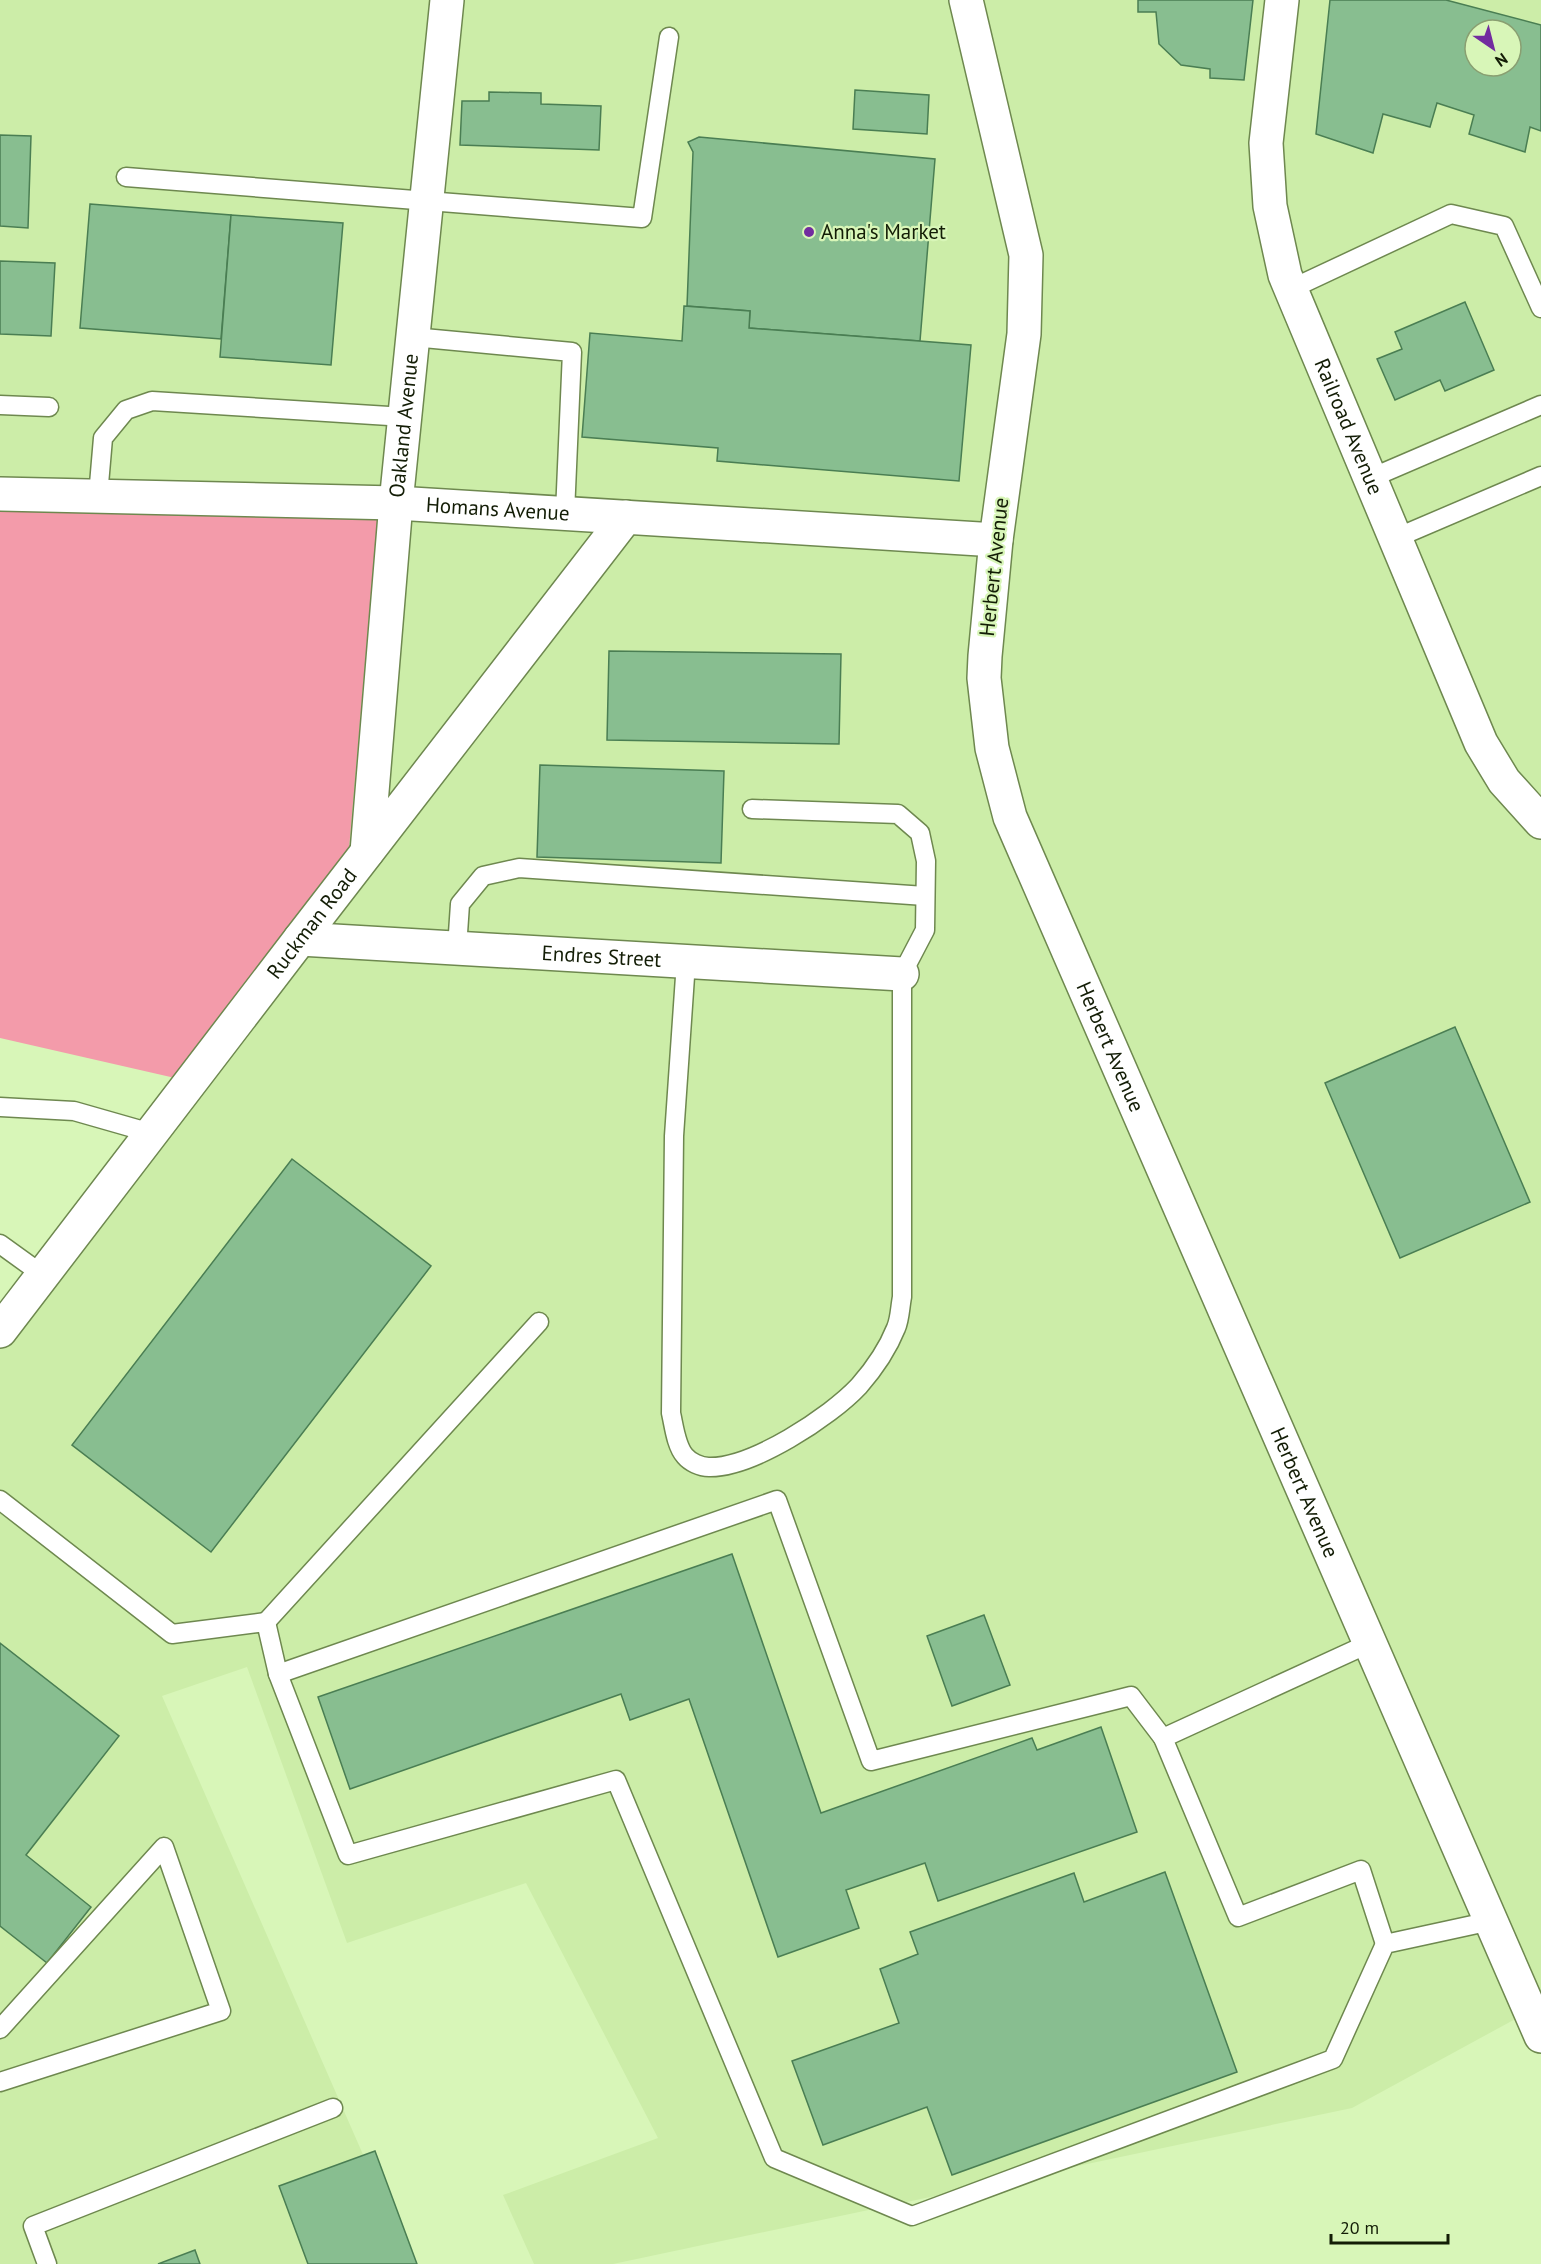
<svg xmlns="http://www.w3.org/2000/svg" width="1541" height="2264" viewBox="0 0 1541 2264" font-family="'PT Sans',sans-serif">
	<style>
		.built { fill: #cceda8; fill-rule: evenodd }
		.forest { fill: #f39baa }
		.building { fill: #88be90; stroke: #4a7e53; stroke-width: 1.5; fill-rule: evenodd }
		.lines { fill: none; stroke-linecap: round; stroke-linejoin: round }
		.lane-casing { stroke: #6e884f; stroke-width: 21 }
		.street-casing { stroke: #6e884f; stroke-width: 36 }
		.lane { stroke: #fff; stroke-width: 18 }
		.street { stroke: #fff; stroke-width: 33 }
		.poi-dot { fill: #722c9f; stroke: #d8f6b8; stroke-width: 2 }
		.labels { text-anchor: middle; stroke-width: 4.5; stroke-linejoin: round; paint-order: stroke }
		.poi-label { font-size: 21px; fill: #131d06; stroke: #d8f6b8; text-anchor: start }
		.street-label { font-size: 21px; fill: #131d06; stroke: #d8f6b8 }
	</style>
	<rect width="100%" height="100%" fill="#d8f6b8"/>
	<!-- built -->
	<path class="built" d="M0,0H1541V2005L1352,2108L613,2264H534L503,2195L658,2138L526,1883L347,1943L247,1667L162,1696L411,2264H0V1304L175,1078L281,935L0,498ZM1475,30H1511V66H1475Z"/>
	<!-- forest -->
	<path class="forest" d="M0,498L378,511L349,849L281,936L175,1078L0,1038Z"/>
	<!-- building -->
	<g class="building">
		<path d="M1138,0H1253L1244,80L1210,78V69L1181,65L1159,44L1156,12H1138Z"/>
		<path d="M1330,0H1446L1541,25V131L1530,127L1525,152L1469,134L1474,115L1437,103L1430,127L1383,114L1373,153L1316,134ZM1475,30H1511V66H1475Z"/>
		<path d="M855,90L929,95L927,134L853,129Z"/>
		<path d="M489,92L541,93V104L601,106L599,150L460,145L462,101H489Z"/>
		<path d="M0,135L31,136L28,228L0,226Z"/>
		<path d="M699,137L935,159L920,341L749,328L750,311L687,306L693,152L688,142Z"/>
		<path d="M90,204L231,215L221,339L80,328Z"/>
		<path d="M231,215L343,223L331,365L220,357Z"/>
		<path d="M0,261L55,263L51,336L0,334Z"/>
		<path d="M1465,302L1494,370L1445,391L1440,380L1395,400L1377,359L1402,349L1395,332Z"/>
		<path d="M684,306L750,311L749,328L971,345L959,481L717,461L718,448L582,437L590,333L682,341Z"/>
		<path d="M609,651L841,654L839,744L607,740Z"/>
		<path d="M540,765L724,771L721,863L537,857Z"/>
		<path d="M1455,1027L1530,1202L1400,1258L1325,1083Z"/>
		<path d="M292,1159L431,1266L211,1552L72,1445Z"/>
		<path d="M732,1554L821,1813L1032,1738L1037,1750L1101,1727L1137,1832L938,1901L925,1863L846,1890L859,1928L778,1957L689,1699L630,1720L621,1694L350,1789L318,1697Z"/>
		<path d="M984,1615L1010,1685L952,1706L927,1636Z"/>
		<path d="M0,1643L119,1736L26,1855L91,1907L47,1963L0,1926Z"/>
		<path d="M1165,1872L1237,2072L952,2175L927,2107L823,2145L792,2061L899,2023L880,1969L918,1954L910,1932L1074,1873L1084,1902Z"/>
		<path d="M375,2151L417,2264H308L279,2186Z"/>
		<path d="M195,2250L200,2264H158Z"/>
	</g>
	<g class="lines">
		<!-- lane casing -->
		<g class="lane-casing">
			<g id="lane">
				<path d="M126,177L642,218L669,37"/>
				<path d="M1291,289L1451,214L1504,226L1541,308"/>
				<path d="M413,337L572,352L565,513"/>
				<path d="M0,405L49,407"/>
				<path d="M1371,478L1541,405"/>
				<path d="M98,496L103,438L126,410L152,401L405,417"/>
				<path d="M1396,538L1541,476"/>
				<path d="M457,948L460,904L483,876L519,868L925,896"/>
				<path d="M686,962L674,1136L671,1413C674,1426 676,1446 685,1456C690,1462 700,1467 709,1467C752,1468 830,1417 859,1386C873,1370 888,1348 896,1328C900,1319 900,1307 902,1297V974L925,930L926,861L920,833L898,814L752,809"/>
				<path d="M0,1107L74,1111L151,1133"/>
				<path d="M0,1244L43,1275"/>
				<path d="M0,1500L172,1634L266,1622L278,1674"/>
				<path d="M266,1622L539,1322"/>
				<path d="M1370,1643L1163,1738L1238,1917L1361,1870L1385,1944"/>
				<path d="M1163,1738L1131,1696L871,1761L777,1500L278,1674L348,1855L616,1780L774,2158L912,2216L1333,2059L1385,1944L1491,1921"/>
				<path d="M0,2029L164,1847L221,2011L0,2082"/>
				<path d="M47,2264L33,2226L333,2108"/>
			</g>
		</g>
		<!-- street casing -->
		<g class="street-casing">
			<g id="street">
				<path id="s1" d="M966,0L1026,255L1024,334L996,540L985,656L984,678L992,748L1010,817L1541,2036"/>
				<path id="s2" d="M1282,0L1266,143L1270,206L1285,275L1481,743L1504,781L1541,822"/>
				<path id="s3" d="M0,494L396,503L996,540"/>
				<path id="s4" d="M367,852L396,503L447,0"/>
				<path id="s5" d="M300,939L902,974"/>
				<path id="s6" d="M0,1331L300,939L626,517"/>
			</g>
		</g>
		<!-- lane -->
		<use href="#lane" class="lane"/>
		<!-- street -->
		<use href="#street" class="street"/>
	</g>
	<!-- markers -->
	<circle class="poi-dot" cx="809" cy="232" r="6"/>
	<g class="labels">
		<!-- poi labels -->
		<g class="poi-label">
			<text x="821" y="239">Anna's Market</text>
		</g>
		<!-- street labels -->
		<g class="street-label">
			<text dy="7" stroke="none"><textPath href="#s4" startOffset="428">Oakland Avenue</textPath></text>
			<text dy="7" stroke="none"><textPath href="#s2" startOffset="442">Railroad Avenue</textPath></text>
			<text dy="7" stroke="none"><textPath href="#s3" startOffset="498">Homans Avenue</textPath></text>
			<text transform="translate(994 567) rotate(-84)" y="7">Herbert Avenue</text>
			<text dy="7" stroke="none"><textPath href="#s6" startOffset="513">Ruckman Road</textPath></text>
			<text dy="7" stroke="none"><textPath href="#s5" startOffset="302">Endres Street</textPath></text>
			<text dy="7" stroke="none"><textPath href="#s1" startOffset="1080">Herbert Avenue</textPath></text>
			<text dy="7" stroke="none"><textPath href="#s1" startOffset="1566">Herbert Avenue</textPath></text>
		</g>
	</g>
	<!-- north arrow -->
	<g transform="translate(1493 48) rotate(145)"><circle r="28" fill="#d8f6b8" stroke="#899f71" stroke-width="1.5"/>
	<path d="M0-4.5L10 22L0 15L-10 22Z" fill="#722c9f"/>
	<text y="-9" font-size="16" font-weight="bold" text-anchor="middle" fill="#131d06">N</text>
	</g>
	<!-- scale -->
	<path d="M1331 2234v9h117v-9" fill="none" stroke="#131d06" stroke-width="3"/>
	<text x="1340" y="2234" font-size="18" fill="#131d06" stroke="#d8f6b8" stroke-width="4.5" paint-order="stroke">20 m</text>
</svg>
